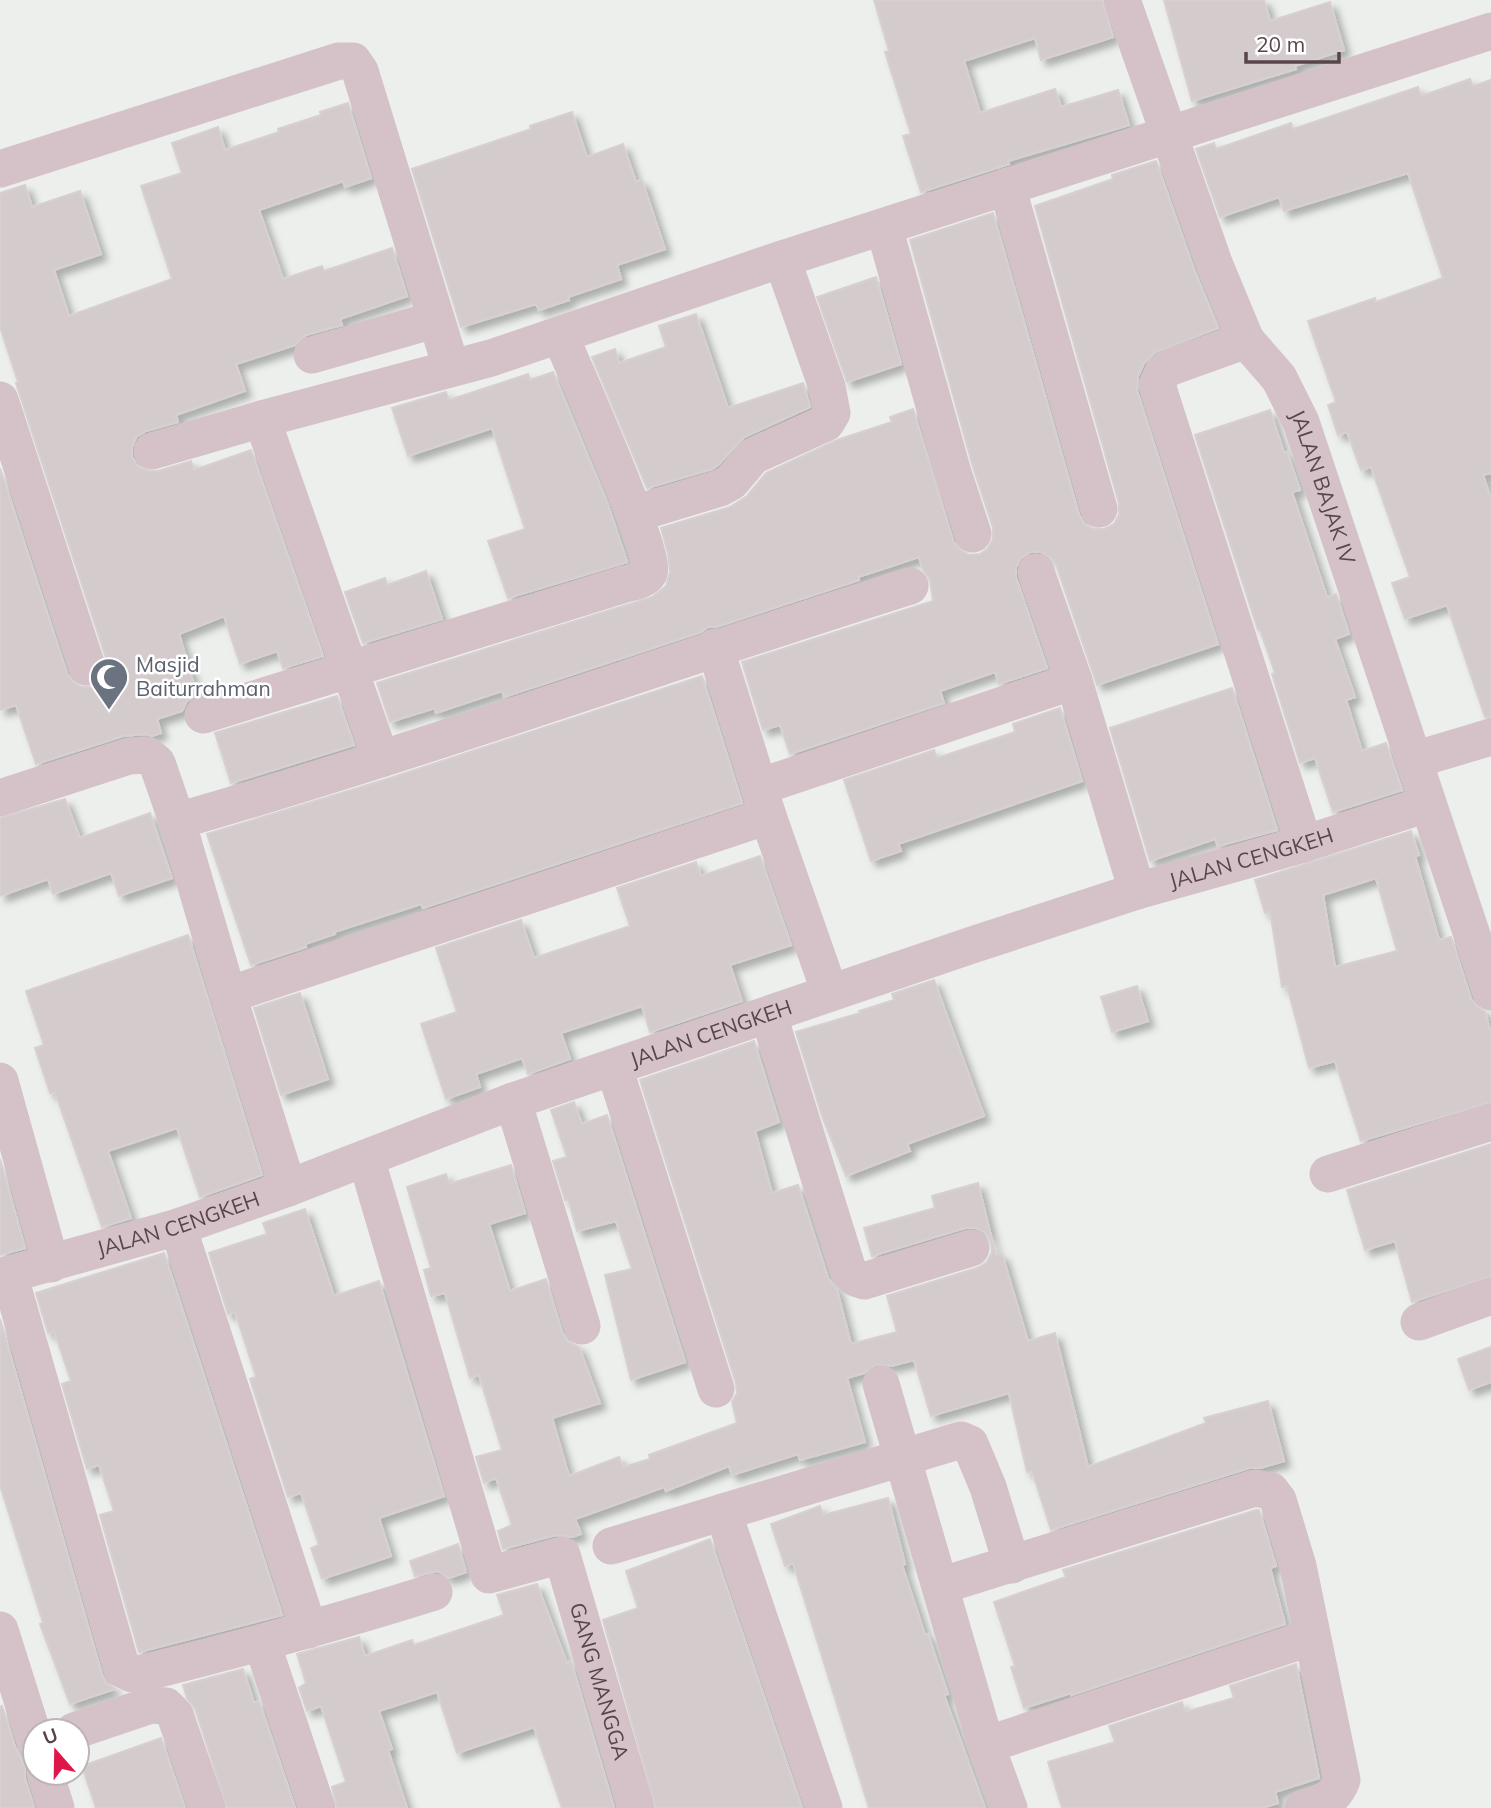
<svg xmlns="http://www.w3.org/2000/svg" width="1491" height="1808" viewBox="0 0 1491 1808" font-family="Mulish,sans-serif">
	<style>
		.building { fill: #d4cbcd; stroke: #d8d0d0; stroke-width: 2; fill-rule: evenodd; filter: url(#shadow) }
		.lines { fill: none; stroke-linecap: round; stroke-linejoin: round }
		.minor { stroke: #d4c2c8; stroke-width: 37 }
		.labels { text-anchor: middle; stroke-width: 5; stroke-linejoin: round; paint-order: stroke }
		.street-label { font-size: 21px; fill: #59444b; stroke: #fff }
		.worship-label { font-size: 21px; fill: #5b616d; stroke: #fff; text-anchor: start }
	</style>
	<defs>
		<filter id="shadow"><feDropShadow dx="6" dy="6" stdDeviation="3.5" flood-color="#0004"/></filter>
	</defs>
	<rect width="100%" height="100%" fill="#ecefec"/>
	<!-- building -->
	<g class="building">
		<path d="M874,0H1102L1113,37L1041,60L1035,38L964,61L980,113L1055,89L1061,107L1118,90L1129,125L1008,161L1009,164L921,192L903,136L911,134L885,52L889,51Z"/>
		<path d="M1164,0H1264L1270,21L1330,2L1344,50L1295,66L1296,69L1192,101Z"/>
		<path d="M1470,79L1473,86L1491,80V473L1483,475L1491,499V717H1485L1447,605L1405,619L1392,583L1410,577L1371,467L1361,470L1347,432L1338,435L1328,405L1336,402L1308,321L1375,298L1376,302L1443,278L1408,173L1284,211L1279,197L1220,217L1196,149L1214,143L1216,149L1291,123L1293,129L1418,87L1421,96Z"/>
		<path d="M348,103L371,178L345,187L343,181L259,210L283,279L322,266L324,271L392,248L407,296L340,319L342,325L306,335L295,345L236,364L245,391L176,415L178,422L146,431L136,437L132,447V457L137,466L148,471H158L191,461L194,470L251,450L323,656L283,668L277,651L240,664L224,616L179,634L197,695L187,701L182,711L157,719L161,733L152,736L146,734L123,736L36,764L16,705L0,710V468L67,674L73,682L82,687H94L103,680L107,672V661L16,383L18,382L0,327V193L25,185L32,207L80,191L101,254L54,270L69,316L172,279L141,186L182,173L172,143L218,127L225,150L279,132L278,129L321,115L320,112Z"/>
		<path d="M572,112L587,157L623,144L636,182L642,180L665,249L617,265L621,279L568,297L569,300L539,310L536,304L461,327L412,169L531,129L530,126Z"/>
		<path d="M1156,161L1194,270L1218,328L1155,352L1144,363L1138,376L1137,391L1218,644L1097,685L1056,564L1050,557L1041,552H1030L1020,559L1016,567V578L1047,668L999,684L995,672L940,691L944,703L790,754L780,725L763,730L742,662L933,601L930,579L923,570L919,557L858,577L859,580L716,627H708L701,632L504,697L502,691L436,713L435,708L390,722L377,683L652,597L666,586L670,572L668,554L661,528L730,507L747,496L766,473L837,440L892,422L890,417L913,409L953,541L960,550L969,555L980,554L988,548L993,539V527L973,467L910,240L993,213L1079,515L1084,524L1093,529H1104L1114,524L1119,515V503L1035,206L1113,179L1112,175Z"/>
		<path d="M876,277L901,364L847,382L817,297Z"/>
		<path d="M696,314L728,408L803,383L810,407L744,437L718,465L712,469L647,488L592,357L615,349L619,363L666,347L659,326Z"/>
		<path d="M553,372L608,505L627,562L508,598L488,541L525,529L492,428L408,456L392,408L446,392L449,400L528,374L530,380Z"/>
		<path d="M1270,410L1284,453L1287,452L1300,490L1292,492L1327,597L1336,594L1349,634L1335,639L1355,697L1346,700L1362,751L1386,743L1402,790L1333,812L1315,758L1300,763L1272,674L1275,673L1260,630H1258L1195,435Z"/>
		<path d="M426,571L442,619L363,643L345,592L385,578L387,585Z"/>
		<path d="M702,676L742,803L423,908L421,904L334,932L335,934L305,944L306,947L251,965L207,834L387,779Z"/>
		<path d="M1232,688L1277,830L1218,846L1215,839L1150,861L1110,728Z"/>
		<path d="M337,696L354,745L231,783L215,733Z"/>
		<path d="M1060,708L1082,781L898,844L901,851L871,861L844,780L934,750L937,758L1015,732L1013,724Z"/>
		<path d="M65,799L80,838L150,813L172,878L119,896L111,873L53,894L48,879L0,896V818Z"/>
		<path d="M1411,831L1419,855L1415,856L1439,940L1451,937L1471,999L1477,1007L1485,1012L1491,1034V1102L1361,1141L1335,1061L1309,1068L1287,986L1282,987L1270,911L1265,913L1255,880ZM1376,878L1397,951L1335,967L1323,895Z"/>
		<path d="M760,856L791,945L730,965L742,1001L650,1032L642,1006L561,1033L570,1059L528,1074L522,1058L476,1074L480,1087L446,1099L421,1024L457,1012L436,948L521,920L534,958L630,926L617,888L696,862L701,876Z"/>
		<path d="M188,935L262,1175L200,1197L177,1128L108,1151L131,1218L102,1227L55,1092L50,1093L35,1048L44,1045L26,991Z"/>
		<path d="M934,980L984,1116L907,1144L910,1151L846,1176L822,1116L796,1032L860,1013L859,1011L894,1000L892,994Z"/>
		<path d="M1137,986L1148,1021L1112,1032L1101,997Z"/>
		<path d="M300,993L328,1079L281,1095L254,1008Z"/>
		<path d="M754,1041L779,1122L755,1131L772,1193L798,1185L828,1278L837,1290L851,1344L897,1332L887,1296L977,1268L987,1262L992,1252L991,1241L985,1232L976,1228H965L872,1256L864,1228L935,1208L932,1196L978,1183L996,1256L1002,1254L1028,1341L1055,1333L1088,1467L1206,1423L1204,1418L1268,1401L1284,1461L1260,1468H1249L1051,1530L1032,1471L1027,1472L1009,1393L931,1416L914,1360L891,1366L876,1364L864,1373L847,1378L865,1442L800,1460L798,1454L732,1475L729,1466L666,1491L664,1487L575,1519L581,1534L572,1537L556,1535L503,1549L498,1531L512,1525L496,1478L484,1483L476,1457L502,1450L479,1375L470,1378L445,1293L431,1296L424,1270L431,1268L407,1187L446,1174L449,1184L511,1165L525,1213L489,1224L510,1291L546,1279L562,1332L568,1342L579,1347L600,1403L552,1418L569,1476L619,1457L623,1467L650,1459L649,1455L737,1423L732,1402L737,1393L736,1383L640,1080Z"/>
		<path d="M574,1102L582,1124L607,1115L685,1362L631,1380L605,1275L632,1269L616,1221L577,1231L568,1199L565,1200L553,1161L567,1157L551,1110Z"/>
		<path d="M1491,1144V1276L1412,1302L1395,1241L1365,1250L1347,1190Z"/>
		<path d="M0,1159L25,1248L0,1255Z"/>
		<path d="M305,1209L334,1296L379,1281L444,1496L379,1518L391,1556L322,1579L311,1548L319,1545L301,1493L288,1497L250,1379L256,1377L235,1312L228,1314L209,1253L267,1234L263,1223Z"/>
		<path d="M164,1253L282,1615L139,1652L100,1515L114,1511L99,1465L87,1469L62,1384L71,1381L54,1331L48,1333L36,1293Z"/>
		<path d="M0,1319L102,1675L106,1683L115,1689L70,1704L40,1624L43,1623L0,1485Z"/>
		<path d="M1491,1347V1382L1469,1390L1458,1359Z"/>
		<path d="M888,1498L905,1564L902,1565L925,1635L928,1634L948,1694L944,1695L985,1808H869L793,1563L785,1566L771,1524L820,1506L823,1515Z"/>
		<path d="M1256,1510H1259L1276,1566L1270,1568L1285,1624L1071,1695V1693L1024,1708L1011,1667L1015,1666L994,1602L1066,1577L1063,1570Z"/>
		<path d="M710,1539L802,1808H656L603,1620L638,1608L626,1571Z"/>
		<path d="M458,1544L466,1572L449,1578L438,1571L415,1576L410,1561Z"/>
		<path d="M537,1584L567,1663L571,1661L614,1808H562L534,1727L457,1753L437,1692L379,1711L392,1749L388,1750L407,1808H337L332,1787L346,1782L321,1706L307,1711L299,1688L306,1683L297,1654L359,1637L365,1656L412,1640L414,1645L504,1615L497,1595Z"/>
		<path d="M1296,1664L1319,1778L1275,1792L1278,1803L1262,1808H1062L1048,1762L1115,1742L1109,1726L1182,1702L1185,1712L1234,1698L1230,1686Z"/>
		<path d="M243,1669L254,1703L259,1701L295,1808H227L195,1708L187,1698L183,1685Z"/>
		<path d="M2,1706L15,1747L25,1767V1779L34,1808H0V1707Z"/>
		<path d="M161,1738L185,1808H96L82,1766Z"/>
	</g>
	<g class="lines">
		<!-- minor -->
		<g class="minor">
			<path id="s1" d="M1122,0L1214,263L1246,340L1279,378L1301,422L1491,992"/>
			<path d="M0,169L339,61H353L360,71L451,367"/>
			<path d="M1007,186L1099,509"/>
			<path d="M884,227L953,473L973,534"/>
			<path d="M1246,340L1168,368L1163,372L1157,385L1304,844"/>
			<path d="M312,355L434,320"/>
			<path d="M0,400L87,667"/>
			<path d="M262,419L381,759"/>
			<path d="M152,451L262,419L491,358L782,259L1491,31"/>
			<path d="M634,514L720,488L731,482L753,456L826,423L832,413L827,387L782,259"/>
			<path d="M1036,572L1074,681L1137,891"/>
			<path d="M715,647L768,816L830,993"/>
			<path d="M203,715L625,584C633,582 645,580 649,573C658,556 572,364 560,335"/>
			<path d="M1414,760L1491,737"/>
			<path d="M759,787L1074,681"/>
			<path d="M0,798L129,756L147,755L157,763L177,821"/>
			<path d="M228,995L768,816"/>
			<path d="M769,1016L848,1270L855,1278L864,1281L971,1248"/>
			<path d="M614,1067L716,1389"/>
			<path d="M0,1081L51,1264"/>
			<path d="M513,1101L582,1326"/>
			<path id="s2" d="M366,1158L489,1575L562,1555L636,1808"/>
			<path d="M1328,1174L1491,1122"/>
			<path d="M288,1188L228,995L177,821C424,750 665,663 910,586"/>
			<path d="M178,1227L309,1630"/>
			<path d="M9,1274L122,1669L132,1674L143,1673C241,1649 338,1622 434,1592"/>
			<path id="s3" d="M0,1277L178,1227L288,1188L513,1101L972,945L1137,891L1304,844L1427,804"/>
			<path d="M1419,1322L1491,1296"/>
			<path d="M881,1384L986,1745L1009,1808"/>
			<path d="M723,1512L824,1808"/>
			<path d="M611,1546L961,1440L970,1444L988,1487L1012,1565"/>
			<path d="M940,1586L1255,1488L1271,1491L1278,1500L1298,1566L1342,1780C1334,1801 1323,1801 1303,1808"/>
			<path d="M0,1630L35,1741"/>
			<path d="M262,1643L317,1808"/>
			<path d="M74,1731L151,1705L166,1706L175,1715L207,1808"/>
			<path d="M986,1745L1312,1637"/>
			<path d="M45,1773L56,1808"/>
		</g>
	</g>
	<!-- icons -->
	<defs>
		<g id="mosque-pin" transform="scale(2.0125)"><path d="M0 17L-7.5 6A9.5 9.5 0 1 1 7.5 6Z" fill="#6b7280" stroke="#fff"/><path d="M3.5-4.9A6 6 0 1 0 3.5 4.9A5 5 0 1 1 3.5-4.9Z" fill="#fff"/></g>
	</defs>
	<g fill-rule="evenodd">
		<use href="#mosque-pin" x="109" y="677"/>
	</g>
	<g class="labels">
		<!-- street labels -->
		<g class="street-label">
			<text dy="7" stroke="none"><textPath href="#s1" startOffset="530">JALAN BAJAK IV</textPath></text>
			<text dy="7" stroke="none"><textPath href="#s3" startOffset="1320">JALAN CENGKEH</textPath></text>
			<text dy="7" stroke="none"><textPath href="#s3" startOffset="752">JALAN CENGKEH</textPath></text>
			<text dy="7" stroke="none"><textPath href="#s3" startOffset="186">JALAN CENGKEH</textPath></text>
			<text dy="7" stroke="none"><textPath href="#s2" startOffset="642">GANG MANGGA</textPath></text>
		</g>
		<!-- worship labels -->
		<g class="worship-label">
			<text x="136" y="672">Masjid<tspan x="136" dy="24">Baiturrahman</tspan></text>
		</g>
	</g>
	<!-- north arrow -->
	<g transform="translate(56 1752) rotate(340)"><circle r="33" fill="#ffffff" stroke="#bdb4b7" stroke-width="2"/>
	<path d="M0-5L12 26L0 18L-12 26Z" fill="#de1748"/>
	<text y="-10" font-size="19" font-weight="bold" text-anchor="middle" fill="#59444b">U</text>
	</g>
	<!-- scale -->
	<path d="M1246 52v10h93v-10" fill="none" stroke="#59444b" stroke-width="3.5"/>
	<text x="1256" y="52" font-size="21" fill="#59444b" stroke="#ffffff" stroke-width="5" paint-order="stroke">20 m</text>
</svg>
